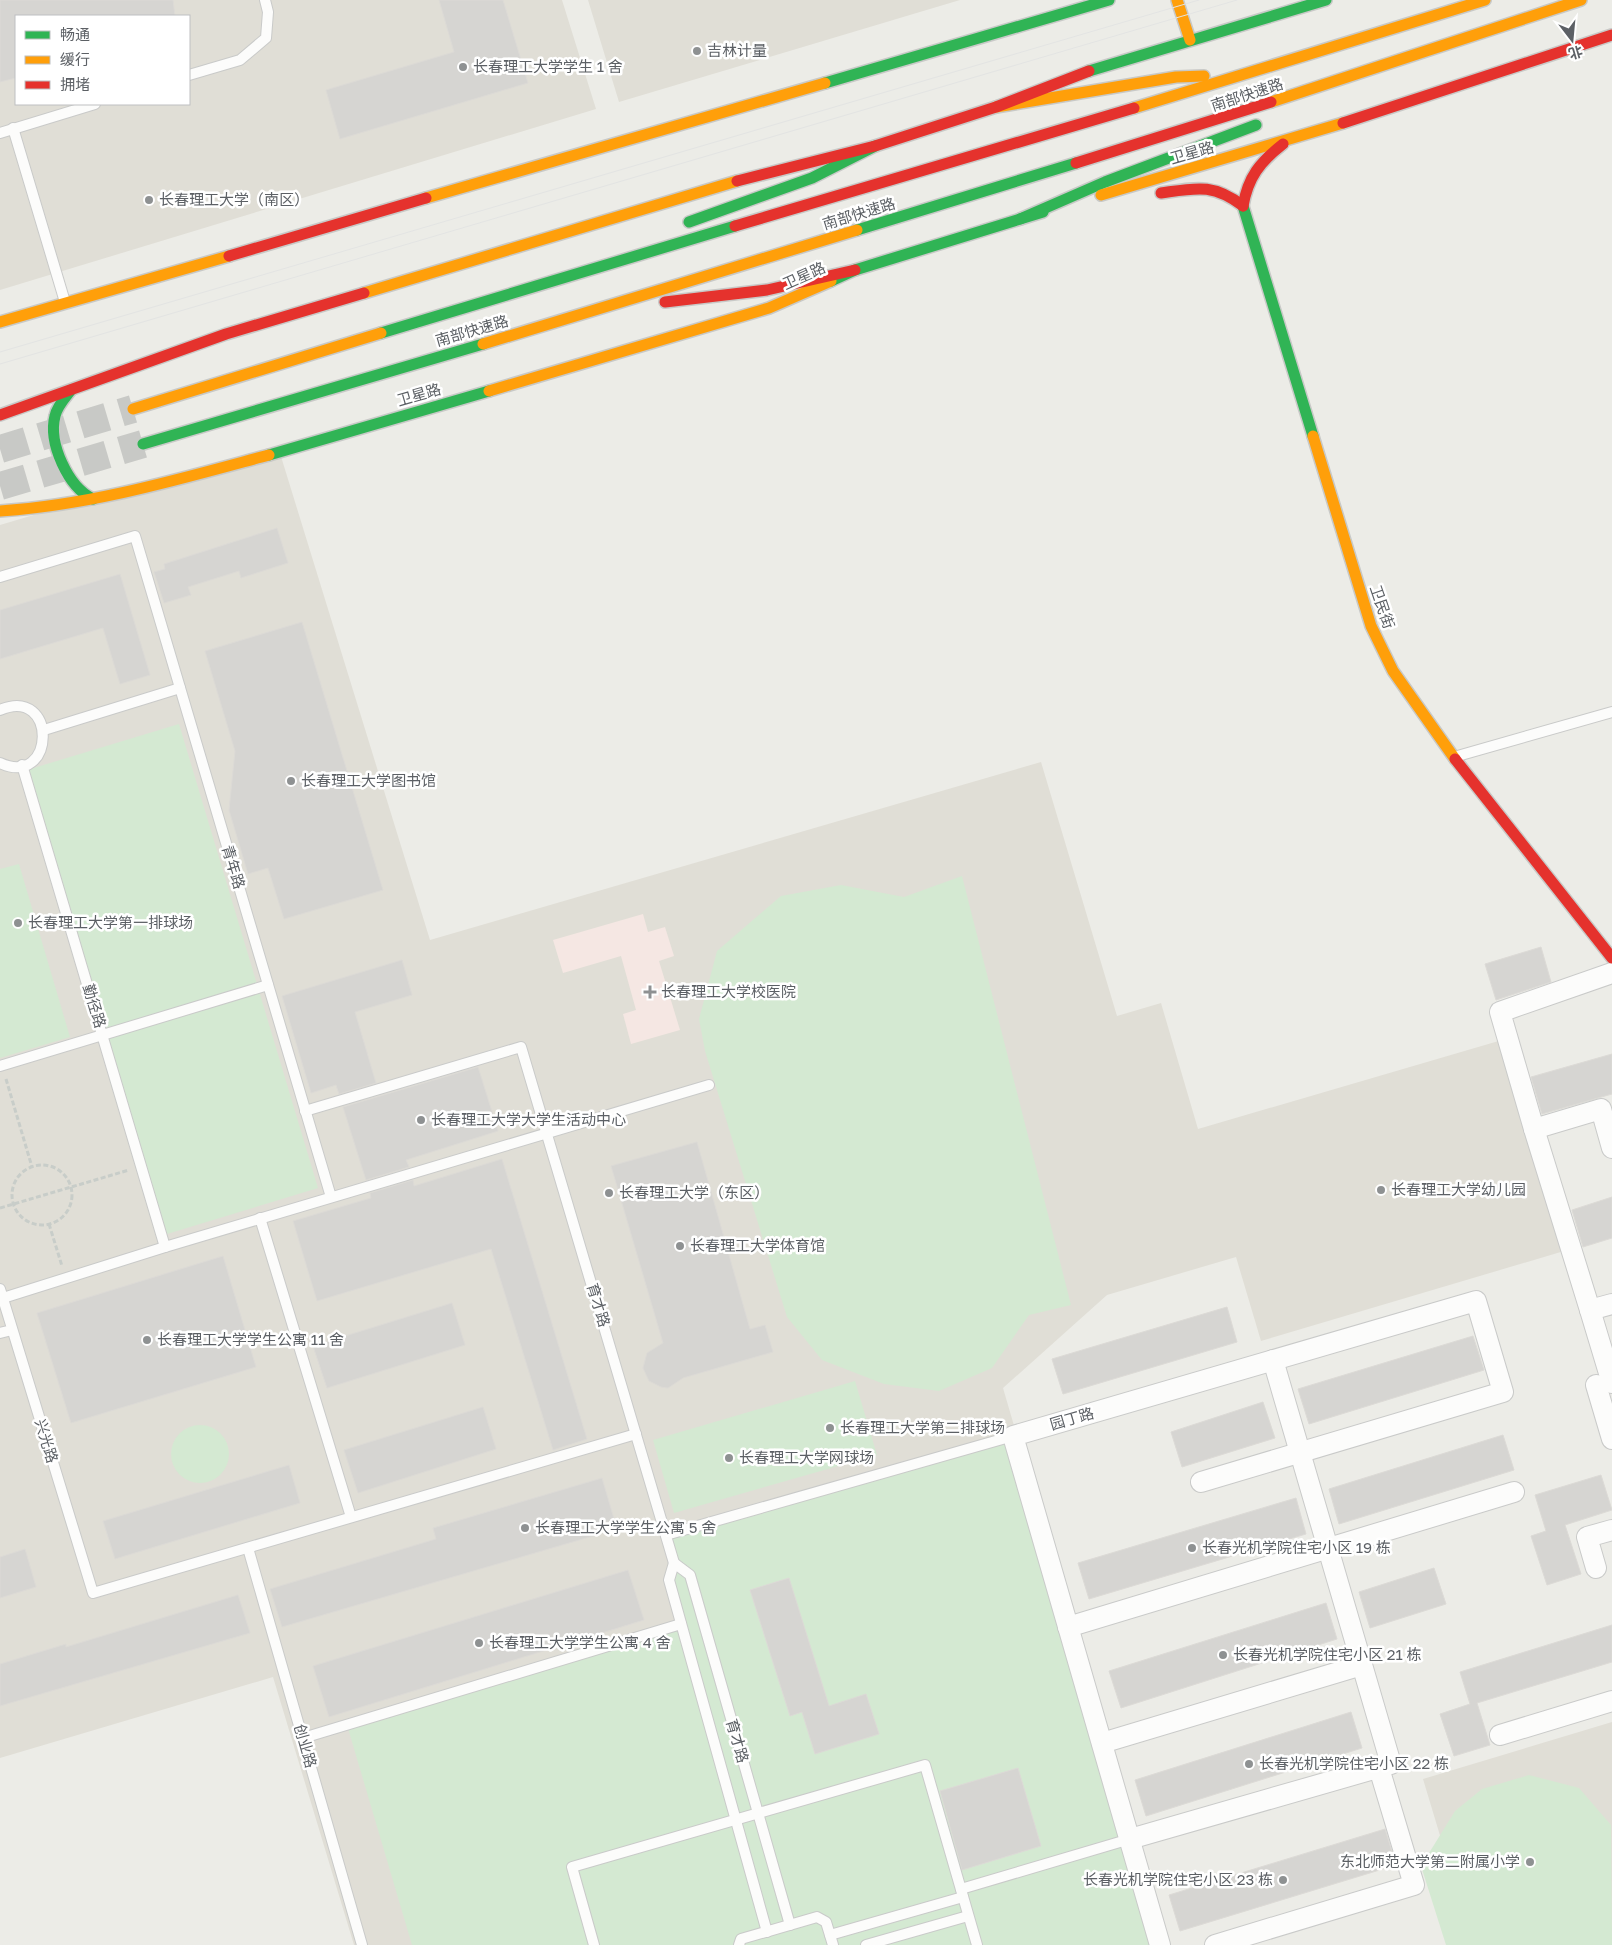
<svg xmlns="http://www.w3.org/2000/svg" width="1612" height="1945" viewBox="0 0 1612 1945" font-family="'Golos Text','Noto Sans SC',sans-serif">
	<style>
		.education { fill: #e0ded6; fill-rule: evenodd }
		.medical { fill: #f5e7e3 }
		.green { fill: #d4e9d2 }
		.building { fill: #d6d5d2; stroke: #dcdad6 }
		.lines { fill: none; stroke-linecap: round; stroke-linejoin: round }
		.highway-tunnel { stroke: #c8c9c6; stroke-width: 28; stroke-dasharray: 28 14; stroke-linecap: butt }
		.lane-casing { stroke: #c9cac9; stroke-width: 12 }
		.street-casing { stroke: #c9cac9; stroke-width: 22 }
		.fast-casing { stroke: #c8c9c7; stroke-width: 14 }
		.slow-casing { stroke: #c8c9c7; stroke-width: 14 }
		.jam-casing { stroke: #c8c9c7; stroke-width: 14 }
		.path { stroke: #c8cdc9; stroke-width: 3; stroke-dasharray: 5 2.5; stroke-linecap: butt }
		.lane { stroke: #fcfcfb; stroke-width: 10 }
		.street { stroke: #fcfcfb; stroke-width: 20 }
		.fast { stroke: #30b455; stroke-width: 11 }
		.slow { stroke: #ff9f0a; stroke-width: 11 }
		.jam { stroke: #e5322d; stroke-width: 11 }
		.tram { stroke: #e3e4e3; stroke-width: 1 }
		.poi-dot { fill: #8e9192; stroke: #fff; stroke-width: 2 }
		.labels { text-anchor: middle; stroke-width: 5; stroke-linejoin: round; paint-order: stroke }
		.poi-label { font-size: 15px; fill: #5c6065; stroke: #fff; text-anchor: start }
		.street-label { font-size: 15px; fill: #5c6065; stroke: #fff }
	</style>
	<rect width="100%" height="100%" fill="#ecece7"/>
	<!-- education -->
	<g class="education">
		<path d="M0,0H562L596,109L0,290ZM16,16H189V104H16Z"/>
		<path d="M588,0H960L619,102Z"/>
		<path d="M279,450L430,940L1041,762L1117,1016L1161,1003L1198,1129L1502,1040L1564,1251L1261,1341L1236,1257L1107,1295L1003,1388L1166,1945H354L273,1677L0,1758V525L125,488Z"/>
		<path d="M1612,1722V1945H1473L1423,1779Z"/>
	</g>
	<!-- medical -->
	<path class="medical" d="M643,914L648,932L665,927L674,956L659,961L680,1030L631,1044L623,1014L636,1010L621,956L563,973L553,940Z"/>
	<!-- green -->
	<g class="green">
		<path d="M179,724L318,1188L167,1234L27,770Z"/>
		<path d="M19,864L70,1037L0,1058V869Z"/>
		<path d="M962,876L1071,1305L1029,1315L992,1368L939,1391L884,1384L822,1360L787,1317L705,1051L699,1019L717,951L781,896L841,885L904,897Z"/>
		<path d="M855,1381L877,1455L674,1513L653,1440Z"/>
		<circle cx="200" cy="1454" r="29"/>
		<path d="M1013,1436L1160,1945H412L347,1725L680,1624L669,1580L674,1563L666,1535Z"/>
		<path d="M1529,1775L1579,1788L1611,1825L1612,1945H1446L1421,1866L1455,1811L1482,1789Z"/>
	</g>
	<!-- building -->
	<g class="building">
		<path d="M0,0H173L175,16H16V78L0,82Z"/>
		<path d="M439,0H503L528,83L340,139L326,90L454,52Z"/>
		<path d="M277,528L288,563L241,578L239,571L188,587L191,595L164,603L154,572L165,569L164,564Z"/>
		<path d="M120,574L150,675L120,684L103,628L0,659V610Z"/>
		<path d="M302,622L383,890L284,919L268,868L248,874L229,810L235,751L205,651Z"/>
		<path d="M1541,947L1551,982L1496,1000L1485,964Z"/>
		<path d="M402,960L412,995L355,1012L376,1083L339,1094L336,1085L311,1093L282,996Z"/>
		<path d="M1612,1054V1094L1542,1114L1531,1077Z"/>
		<path d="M478,1067L498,1131L406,1160L409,1167L366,1180L343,1107Z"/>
		<path d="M697,1142L750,1329L765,1325L773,1352L683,1378L668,1388L661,1387L649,1381L643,1368L647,1353L663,1343L611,1166Z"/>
		<path d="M502,1159L587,1439L553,1450L491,1249L317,1301L293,1221L371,1198L370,1193L413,1180L414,1186Z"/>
		<path d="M1612,1197V1238L1583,1247L1572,1210Z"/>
		<path d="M223,1256L256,1367L71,1423L37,1313Z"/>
		<path d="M452,1303L465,1345L327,1388L313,1346Z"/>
		<path d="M1227,1307L1237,1342L1063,1394L1052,1359Z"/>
		<path d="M1473,1336L1484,1370L1309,1424L1298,1389Z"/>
		<path d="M1263,1402L1275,1438L1182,1467L1171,1432Z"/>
		<path d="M483,1407L496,1449L358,1493L344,1450Z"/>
		<path d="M1503,1435L1514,1470L1339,1524L1329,1489Z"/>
		<path d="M289,1465L300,1503L115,1559L103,1521Z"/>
		<path d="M1601,1475L1612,1510L1565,1525L1581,1574L1547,1585L1531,1536L1546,1531L1535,1495Z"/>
		<path d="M602,1478L617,1529L282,1627L270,1589L436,1539L433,1528Z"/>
		<path d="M1296,1498L1306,1534L1089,1599L1078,1563Z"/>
		<path d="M25,1549L36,1587L0,1598V1557Z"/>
		<path d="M1434,1568L1446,1604L1370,1628L1359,1592Z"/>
		<path d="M628,1570L644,1620L329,1717L313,1666Z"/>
		<path d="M789,1578L829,1706L866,1694L879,1734L815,1754L802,1712L790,1716L750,1590Z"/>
		<path d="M238,1595L250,1633L0,1706V1664L66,1644V1647Z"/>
		<path d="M1326,1603L1337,1639L1121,1708L1109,1671Z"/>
		<path d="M1612,1625V1662L1477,1703L1490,1745L1454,1756L1440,1714L1470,1704L1460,1672Z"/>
		<path d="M1351,1712L1362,1748L1146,1816L1135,1780Z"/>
		<path d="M1018,1768L1041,1846L962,1870L940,1791Z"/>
		<path d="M1385,1829L1396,1865L1180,1931L1169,1895Z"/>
	</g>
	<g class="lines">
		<!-- highway-tunnel -->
		<g class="highway-tunnel">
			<path d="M0,449L133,409"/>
			<path d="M0,486L143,444"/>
		</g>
		<!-- lane casing -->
		<g class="lane-casing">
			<g id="lane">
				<path d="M189,75L240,60L266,38L268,12L265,0"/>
				<path d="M13,128L65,302"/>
				<path d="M0,133L95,104"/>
				<path d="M0,577L135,536L331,1197"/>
				<path d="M0,710C58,685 56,789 0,763"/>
				<path d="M44,730L180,688"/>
				<path d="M1454,757L1612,712"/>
				<path d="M22,765L165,1247"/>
				<path d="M0,1066L268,985"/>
				<path d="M305,1111L521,1047L674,1563"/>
				<path d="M260,1218L351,1517"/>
				<path d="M0,1289L93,1593L636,1434"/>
				<path d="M3,1298L165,1247L709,1085"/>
				<path d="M0,1333L12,1330"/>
				<path d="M666,1535L1013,1436"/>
				<path d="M248,1548L362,1945"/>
				<path d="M303,1738L681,1624"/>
				<path d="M961,1889L1130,1839"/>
				<path d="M767,1932L669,1580L674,1563L690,1575L790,1925"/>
				<path d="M830,1935L963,1897"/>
				<path d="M594,1945L572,1867L925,1765L977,1945"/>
				<path d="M739,1945L741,1939L817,1917L826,1922L833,1945"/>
				<path d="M866,1945L968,1916"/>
			</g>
		</g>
		<!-- street casing -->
		<g class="street-casing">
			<g id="street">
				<path d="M1612,973L1500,1012L1534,1129L1601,1109L1612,1148"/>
				<path d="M1534,1129L1590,1310"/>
				<path d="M1612,1304L1590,1310L1612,1383"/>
				<path d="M1596,1385L1612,1439"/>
				<path d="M1596,1568L1587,1537L1612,1530"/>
				<path d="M1068,1627L1514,1492"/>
				<path d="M1500,1735L1612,1701"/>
				<path d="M1102,1743L1362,1665"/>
				<path d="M1130,1839L1391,1764L1273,1360"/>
				<path d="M1160,1945L1013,1436L1476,1301L1503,1392L1201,1482"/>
				<path d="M1215,1945L1414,1885L1379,1768"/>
			</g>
		</g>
		<!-- fast casing -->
		<g class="fast-casing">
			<g id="fast">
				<path d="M1089,71L1326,0"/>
				<path d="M825,83L1109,0"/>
				<path d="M1243,206L1313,436"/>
				<path d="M1020,219L1105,182L1256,125"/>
				<path d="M689,222L812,178L875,146"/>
				<path d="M857,230L1076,163"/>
				<path d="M831,281L855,270L1043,212"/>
				<path d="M381,333L735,226"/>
				<path d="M71,390C65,398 57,406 55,416C48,443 68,487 93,499"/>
				<path d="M143,444L483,344"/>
				<path d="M269,455L489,391"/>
			</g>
		</g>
		<!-- slow casing -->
		<g class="slow-casing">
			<g id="slow">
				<path d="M1177,0L1190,40"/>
				<path d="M1271,102L1581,0"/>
				<path d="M996,107L1176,77L1204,76"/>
				<path d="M1134,108L1485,0"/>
				<path d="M1101,195L1343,123"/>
				<path d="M426,198L825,83"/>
				<path d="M364,293L737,181"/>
				<path d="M0,322L229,256"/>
				<path d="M483,344L857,230"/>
				<path d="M489,391L769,308L831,281"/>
				<path d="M133,409L381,333"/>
				<path d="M1313,436L1371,626L1393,671L1455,759"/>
				<path d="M0,511C92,505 180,479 269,455"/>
			</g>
		</g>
		<!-- jam casing -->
		<g class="jam-casing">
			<g id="jam">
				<path d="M1343,123L1612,35"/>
				<path d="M1076,163L1271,102"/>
				<path d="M737,181L875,146L996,107L1089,71"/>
				<path d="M1161,193C1196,188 1213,183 1243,206"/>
				<path d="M1243,206C1248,177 1260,162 1283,144"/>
				<path d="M735,226L1134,108"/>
				<path d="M229,256L426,198"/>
				<path d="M665,302L767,290L855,270"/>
				<path d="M0,415L226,334L364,293"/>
				<path d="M1455,759L1612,958"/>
			</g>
		</g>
		<!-- path -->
		<g class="path">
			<path d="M6,1079L32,1167"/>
			<circle cx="42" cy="1195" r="30"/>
			<path d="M0,1208L129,1170"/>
			<path d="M49,1224L62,1266"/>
		</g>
		<!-- lane -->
		<use href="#lane" class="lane"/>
		<!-- street -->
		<use href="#street" class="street"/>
		<!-- fast -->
		<use href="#fast" class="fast"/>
		<!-- slow -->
		<use href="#slow" class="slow"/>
		<!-- jam -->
		<use href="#jam" class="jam"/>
		<!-- tram -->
		<g class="tram">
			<path d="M0,352L1199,0"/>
			<path d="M0,364L1237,0"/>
		</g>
	</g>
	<!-- markers -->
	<g class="poi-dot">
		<circle cx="697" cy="51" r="5"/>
		<circle cx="463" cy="67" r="5"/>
		<circle cx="149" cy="200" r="5"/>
		<circle cx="291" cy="781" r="5"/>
		<circle cx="18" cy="923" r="5"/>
		<path d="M647.5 984.5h5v5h5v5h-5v5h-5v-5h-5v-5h5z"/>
		<circle cx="421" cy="1120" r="5"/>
		<circle cx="1381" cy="1190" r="5"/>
		<circle cx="609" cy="1193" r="5"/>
		<circle cx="680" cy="1246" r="5"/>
		<circle cx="147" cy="1340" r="5"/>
		<circle cx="830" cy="1428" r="5"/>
		<circle cx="729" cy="1458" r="5"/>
		<circle cx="525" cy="1528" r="5"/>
		<circle cx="1192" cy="1548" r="5"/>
		<circle cx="479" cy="1643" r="5"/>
		<circle cx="1223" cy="1655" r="5"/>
		<circle cx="1249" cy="1764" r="5"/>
		<circle cx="1530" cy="1862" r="5"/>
		<circle cx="1283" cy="1880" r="5"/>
	</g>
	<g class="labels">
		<!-- poi labels -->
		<g class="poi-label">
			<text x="707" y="56">吉林计量</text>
			<text x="473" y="72">长春理工大学学生 1 舍</text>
			<text x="159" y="205">长春理工大学（南区）</text>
			<text x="301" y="786">长春理工大学图书馆</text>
			<text x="28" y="928">长春理工大学第一排球场</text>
			<text x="661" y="997">长春理工大学校医院</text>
			<text x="431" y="1125">长春理工大学大学生活动中心</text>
			<text x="1391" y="1195">长春理工大学幼儿园</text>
			<text x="619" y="1198">长春理工大学（东区）</text>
			<text x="690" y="1251">长春理工大学体育馆</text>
			<text x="157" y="1345">长春理工大学学生公寓 11 舍</text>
			<text x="840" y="1433">长春理工大学第二排球场</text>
			<text x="739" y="1463">长春理工大学网球场</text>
			<text x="535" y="1533">长春理工大学学生公寓 5 舍</text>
			<text x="1202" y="1553">长春光机学院住宅小区 19 栋</text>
			<text x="489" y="1648">长春理工大学学生公寓 4 舍</text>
			<text x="1233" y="1660">长春光机学院住宅小区 21 栋</text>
			<text x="1259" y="1769">长春光机学院住宅小区 22 栋</text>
			<text x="1520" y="1867" text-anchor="end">东北师范大学第二附属小学</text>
			<text x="1273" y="1885" text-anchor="end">长春光机学院住宅小区 23 栋</text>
		</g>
		<!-- street labels -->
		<g class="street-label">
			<text transform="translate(1247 95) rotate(-18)" y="5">南部快速路</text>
			<text transform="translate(1192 153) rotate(-16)" y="5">卫星路</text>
			<text transform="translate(859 214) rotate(-17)" y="5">南部快速路</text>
			<text transform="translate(804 276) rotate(-24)" y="5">卫星路</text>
			<text transform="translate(472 331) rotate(-16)" y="5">南部快速路</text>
			<text transform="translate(419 395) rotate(-16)" y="5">卫星路</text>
			<text transform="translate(1382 607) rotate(71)" y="5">卫民街</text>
			<text transform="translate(233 867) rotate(73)" y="5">青年路</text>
			<text transform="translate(94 1006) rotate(73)" y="5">勤径路</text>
			<text transform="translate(598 1305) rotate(73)" y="5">育才路</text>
			<text transform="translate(1072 1419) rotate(-16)" y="5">园丁路</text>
			<text transform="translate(46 1441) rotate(73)" y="5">兴光路</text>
			<text transform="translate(737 1741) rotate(74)" y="5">育才路</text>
			<text transform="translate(305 1746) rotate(74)" y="5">创业路</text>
		</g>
	</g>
	<!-- legend -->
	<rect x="15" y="15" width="175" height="90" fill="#ffffff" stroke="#bebfc1"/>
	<rect x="25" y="31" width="25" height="8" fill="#30b455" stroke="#bebfc1"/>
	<text x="60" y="40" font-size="15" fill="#5c6065">畅通</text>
	<rect x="25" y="56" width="25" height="8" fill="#ff9f0a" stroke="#bebfc1"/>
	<text x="60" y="65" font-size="15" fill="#5c6065">缓行</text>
	<rect x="25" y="81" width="25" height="8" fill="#e5322d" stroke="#bebfc1"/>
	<text x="60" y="90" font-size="15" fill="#5c6065">拥堵</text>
	<!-- north arrow -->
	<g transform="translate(1572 40) rotate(164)" stroke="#ffffff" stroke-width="4" paint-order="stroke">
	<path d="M0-4L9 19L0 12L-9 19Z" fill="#5c6065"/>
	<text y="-8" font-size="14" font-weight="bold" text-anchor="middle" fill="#5c6065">北</text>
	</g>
</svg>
